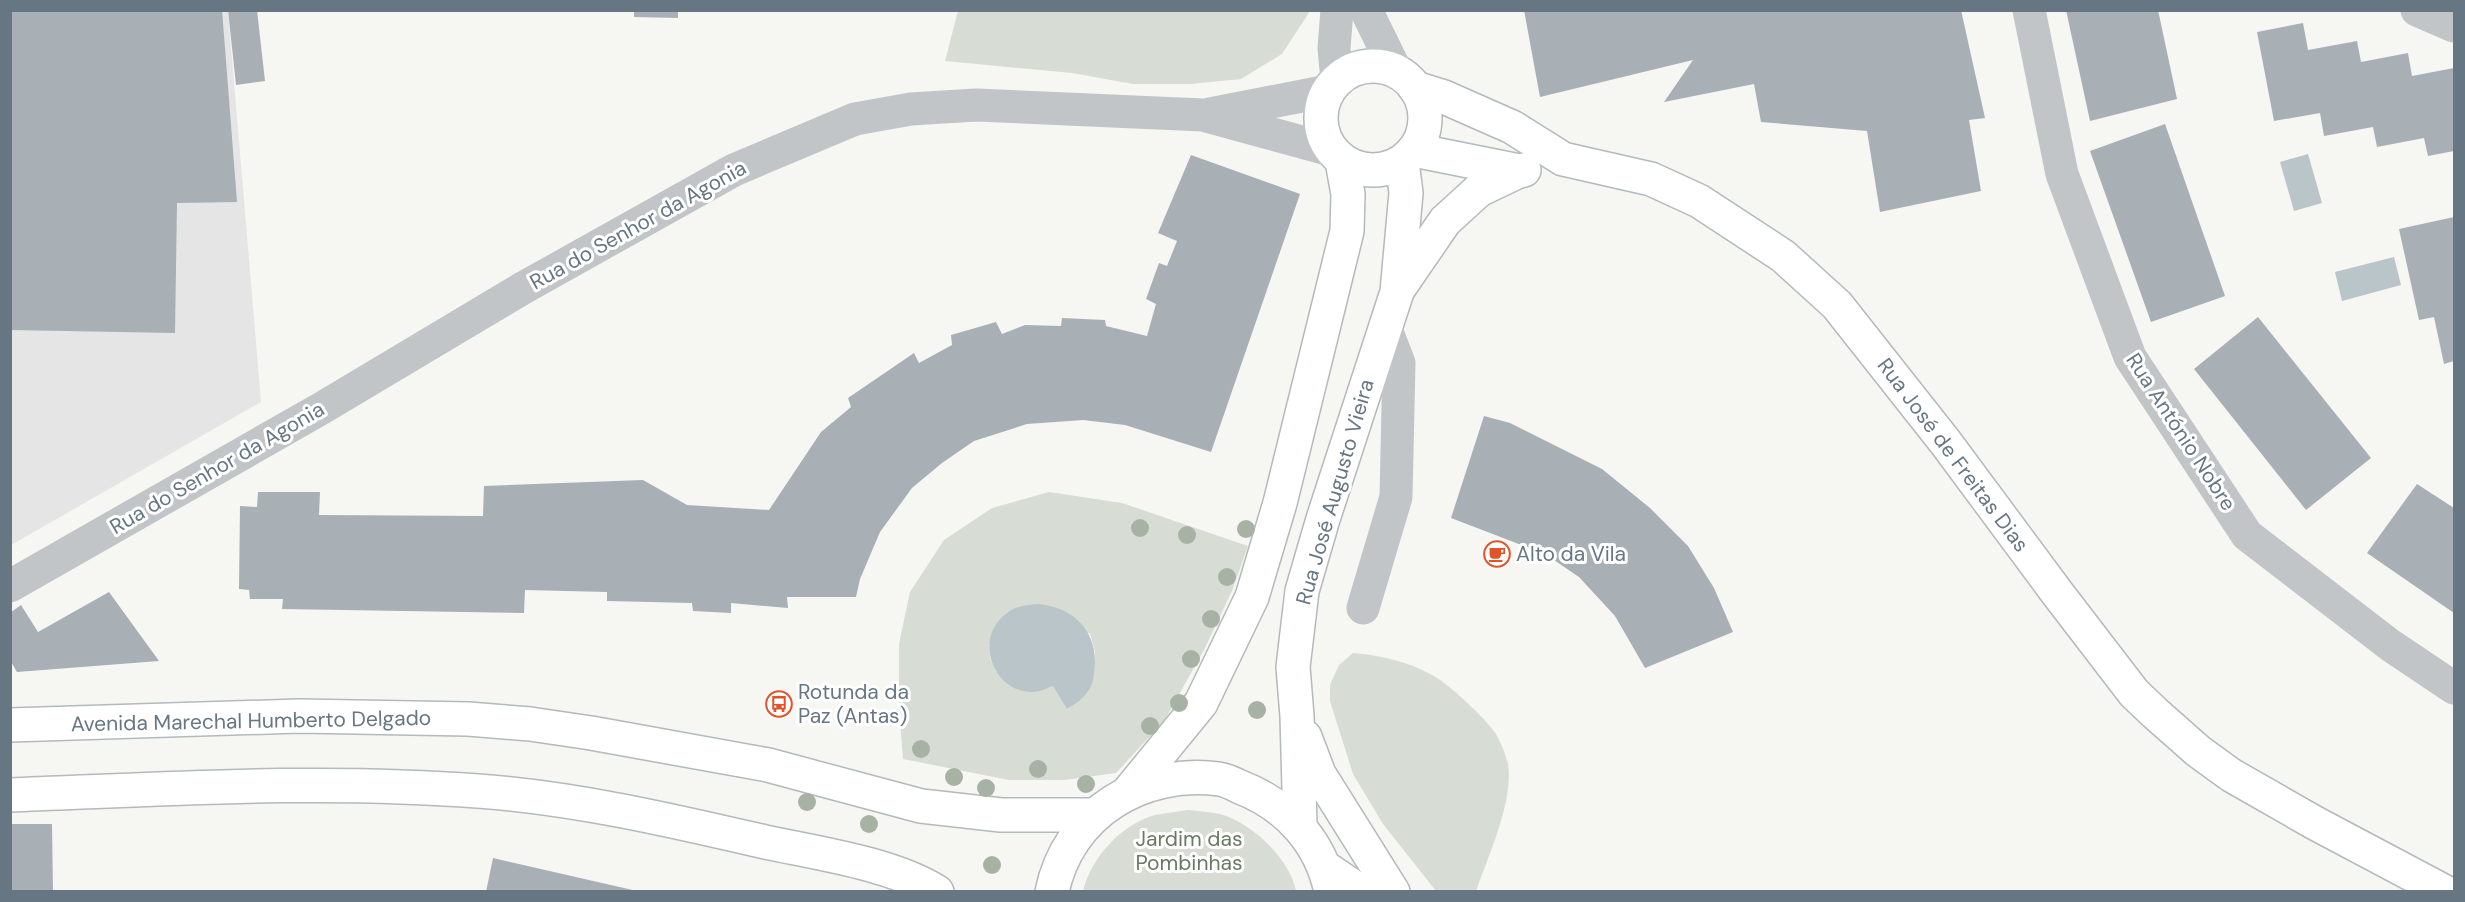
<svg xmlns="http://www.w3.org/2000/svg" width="2465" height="902" viewBox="0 0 2465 902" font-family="'DM Sans',sans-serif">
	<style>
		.built { fill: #e4e5e4 }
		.green { fill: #d7ddd4; fill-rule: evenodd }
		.water { fill: #b9c5c9 }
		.building { fill: #a8b0b5 }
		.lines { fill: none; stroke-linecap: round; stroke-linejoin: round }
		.major-casing { stroke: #b4b9bc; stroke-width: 36 }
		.minor { stroke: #c1c5c8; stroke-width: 33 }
		.major { stroke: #fff; stroke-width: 33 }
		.tree { fill: #a8b2a4 }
		.labels { text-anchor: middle; stroke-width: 6; stroke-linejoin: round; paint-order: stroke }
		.street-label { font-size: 21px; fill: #667683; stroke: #fff }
		.poi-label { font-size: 21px; fill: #667683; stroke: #fff; text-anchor: start }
		.park-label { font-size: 21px; fill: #697a64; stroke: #fff }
	</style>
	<rect width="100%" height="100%" fill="#f6f6f3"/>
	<!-- built -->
	<path class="built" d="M11,11H228L261,402L11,545Z"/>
	<!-- green -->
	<g class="green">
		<path d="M958,11V10L1310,11L1282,54L1241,79L1190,84H1133L1072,73L945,61Z"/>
		<path d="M1049,492L1122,503L1248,546L1232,591L1204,650L1164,721L1116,773L1065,780H1009L903,759L899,706V644L910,592L944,540L992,508ZM1090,633L1095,652L1094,675L1053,686L996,672L990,658L989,644Z"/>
		<path d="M1353,653C1380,655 1409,662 1432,675C1447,682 1487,720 1496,734C1500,741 1506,755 1508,764C1514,800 1488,857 1476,891H1436L1383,824L1353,774L1330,701V685L1339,665Z"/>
		<path d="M1188,810C1199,811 1210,812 1220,814C1251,822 1291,860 1296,891L1083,892C1090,858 1122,824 1155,815C1166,813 1177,812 1188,810Z"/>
	</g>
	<!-- water -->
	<g class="water">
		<path d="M2308,154L2322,203L2294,211L2280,162Z"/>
		<path d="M2394,257L2401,285L2342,301L2335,272Z"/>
		<path d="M1038,604C1072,607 1096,629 1095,664C1094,673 1094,684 1088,691C1083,699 1075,704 1067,709L1053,686C1049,687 1044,690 1040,691C996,700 970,639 1007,613C1016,606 1027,605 1038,604Z"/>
	</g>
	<!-- building -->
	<g class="building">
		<path d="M10,10H222L237,202L177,203L175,333L10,330Z"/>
		<path d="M228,10H257L265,81L236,85Z"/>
		<path d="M634,10H678V18L634,17Z"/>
		<path d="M1524,10H1961L1985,118L1969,120L1981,191L1880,212L1867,131L1761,122L1754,84L1664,102L1693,60L1540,97Z"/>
		<path d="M2066,10H2158L2177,99L2090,121Z"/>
		<path d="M2303,23L2308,50L2357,41L2361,62L2408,53L2412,76L2454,68V151L2428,156L2424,138L2377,147L2373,127L2324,136L2320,113L2274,121L2257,32Z"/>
		<path d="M2165,124L2225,296L2151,322L2090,151Z"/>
		<path d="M1191,155L1300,194L1211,452L1125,425L1083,420L1027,424L974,441L942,463L912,488L880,532L860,579L856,597H787L788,608L731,603V613L693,611L692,603L607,601V592L525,590L524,613L282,609L283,599H250L249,590L239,589L240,506L257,507L258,492H320L319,515L483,516L484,486L643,480L687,505L769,510L821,432L851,407L848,398L914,353L919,363L952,345L951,335L996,322L1002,334L1025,325L1061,326L1062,318L1105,320L1106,326L1147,336L1156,304L1146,299L1159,263L1167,266L1177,241L1158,233Z"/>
		<path d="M2454,217V361L2444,364L2434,317L2419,320L2399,229Z"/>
		<path d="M2258,317L2371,458L2306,510L2194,369Z"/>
		<path d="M1484,416L1510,423L1602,469L1650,508L1688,546L1714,588L1733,632L1645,668L1615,616L1579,577L1545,554L1451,518Z"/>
		<path d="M2417,484L2454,508V613L2367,553Z"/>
		<path d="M109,592L159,661L17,672L10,660V613L21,605L38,632Z"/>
		<path d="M10,824H52L53,892H10Z"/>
		<path d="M493,858L637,891V892H486Z"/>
	</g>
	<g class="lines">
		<!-- major casing -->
		<g class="major-casing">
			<g id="major">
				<circle cx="1373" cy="118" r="52"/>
				<path d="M1415,88L1444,97L1512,127L1563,159L1651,179L1699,201L1783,256L1837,305L1946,443L2058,594L2134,693L2155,713L2198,751L2231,775L2315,823L2445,892"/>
				<path d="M1414,150L1519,171L1524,170"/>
				<path d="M1399,288L1445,221L1479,190L1519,171"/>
				<path d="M10,725L299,716L468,719L530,724L591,733L768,765L921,806L1001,815H1094"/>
				<path d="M1305,737L1319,774L1393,892"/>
				<path d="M1130,790L1201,703L1252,597L1280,503L1347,231L1348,194L1342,161"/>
				<path d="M10,795C166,789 322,779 478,791C575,798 670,820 765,842C817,853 893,864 937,892"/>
				<path d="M1300,826L1297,716L1293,667L1302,591L1323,519L1397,292L1406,193L1402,162"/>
				<path d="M1327,869L1361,892"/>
				<path d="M1052,892C1068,813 1142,769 1219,779C1226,780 1234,784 1240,787C1287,805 1321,842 1331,892"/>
			</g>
		</g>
		<!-- minor -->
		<g class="minor">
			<path d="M1337,10L1334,48L1337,80"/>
			<path d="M1366,10L1397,73"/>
			<path d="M2029,10L2062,174L2130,357L2247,535L2390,645L2454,688"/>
			<path d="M2417,10L2454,26"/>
			<path d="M1210,114L1328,91"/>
			<path d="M10,586L322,408L523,288L734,170L855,119L911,109L976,105L1203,115L1331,150"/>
			<path d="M1363,608L1396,497L1399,363L1385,327"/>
		</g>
		<!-- major -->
		<use href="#major" class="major"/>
	</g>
	<!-- trees -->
	<g class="tree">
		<circle cx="1140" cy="528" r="9"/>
		<circle cx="1246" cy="529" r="9"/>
		<circle cx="1187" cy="535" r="9"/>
		<circle cx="1227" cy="577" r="9"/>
		<circle cx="1211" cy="619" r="9"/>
		<circle cx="1191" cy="659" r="9"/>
		<circle cx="1179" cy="703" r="9"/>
		<circle cx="1257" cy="710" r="9"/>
		<circle cx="1150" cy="726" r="9"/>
		<circle cx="921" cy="749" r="9"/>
		<circle cx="1038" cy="769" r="9"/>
		<circle cx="954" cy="777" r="9"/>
		<circle cx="1086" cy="784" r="9"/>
		<circle cx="986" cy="788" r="9"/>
		<circle cx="807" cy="802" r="9"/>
		<circle cx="869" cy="824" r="9"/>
		<circle cx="992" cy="865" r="9"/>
	</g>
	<!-- icons -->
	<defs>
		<g id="cafe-ring" transform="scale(1.35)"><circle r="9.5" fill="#fff" stroke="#df542a" stroke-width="1.5"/><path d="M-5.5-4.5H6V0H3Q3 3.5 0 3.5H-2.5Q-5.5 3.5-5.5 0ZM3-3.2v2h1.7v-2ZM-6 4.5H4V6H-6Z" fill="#df542a"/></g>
		<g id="bus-ring" transform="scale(1.35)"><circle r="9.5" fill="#fff" stroke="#df542a" stroke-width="1.5"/><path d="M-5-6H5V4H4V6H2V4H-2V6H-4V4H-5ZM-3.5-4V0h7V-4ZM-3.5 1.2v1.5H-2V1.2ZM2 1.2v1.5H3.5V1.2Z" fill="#df542a"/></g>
	</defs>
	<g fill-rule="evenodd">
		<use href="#cafe-ring" x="1497" y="554"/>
		<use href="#bus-ring" x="779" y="704"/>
	</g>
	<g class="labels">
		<!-- street labels -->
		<g class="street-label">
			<text transform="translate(638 225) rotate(-29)" y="7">Rua do Senhor da Agonia</text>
			<text transform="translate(2181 432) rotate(57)" y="7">Rua António Nobre</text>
			<text transform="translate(1953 455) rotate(53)" y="7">Rua José de Freitas Dias</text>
			<text transform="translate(217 468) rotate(-30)" y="7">Rua do Senhor da Agonia</text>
			<text transform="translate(1335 492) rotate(-74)" y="7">Rua José Augusto Vieira</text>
			<text transform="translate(251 721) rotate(-1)" y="7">Avenida Marechal Humberto Delgado</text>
		</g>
		<!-- poi labels -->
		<g class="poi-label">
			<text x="1516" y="561">Alto da Vila</text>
			<text x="798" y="699">Rotunda da<tspan x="798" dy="24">Paz (Antas)</tspan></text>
		</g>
		<!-- park labels -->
		<g class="park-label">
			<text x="1189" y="846">Jardim das<tspan x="1189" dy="24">Pombinhas</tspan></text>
		</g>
	</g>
	<!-- border -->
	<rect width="2465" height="902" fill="none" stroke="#667683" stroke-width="24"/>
</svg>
